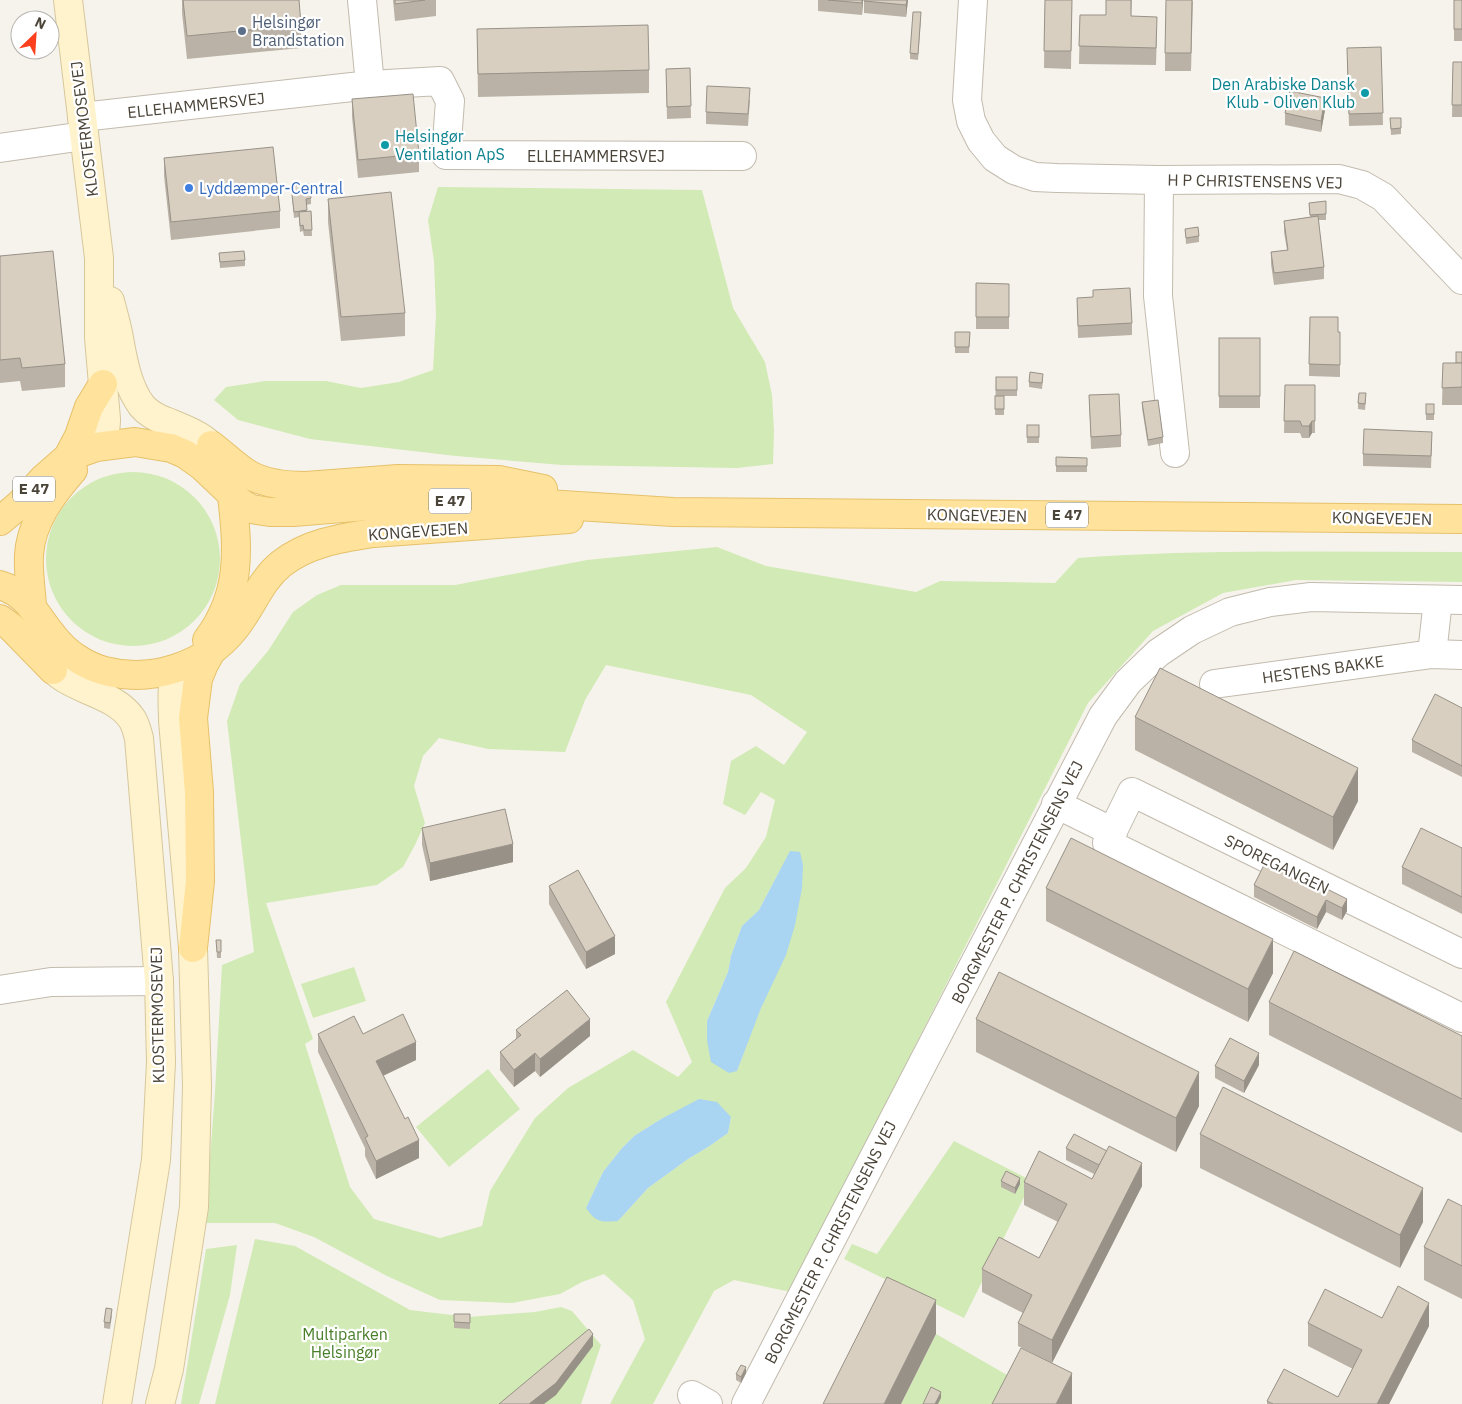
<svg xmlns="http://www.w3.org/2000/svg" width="1462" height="1404" viewBox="0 0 1462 1404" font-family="'IBM Plex Sans',sans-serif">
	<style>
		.green { fill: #d2eab5; fill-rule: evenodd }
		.water { fill: #a9d4f2 }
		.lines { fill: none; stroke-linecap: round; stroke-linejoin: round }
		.street-casing { stroke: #c2bbae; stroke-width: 30 }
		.secondary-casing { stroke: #d6c79b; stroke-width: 30 }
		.primary-casing { stroke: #e6c16a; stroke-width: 30 }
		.street { stroke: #fff; stroke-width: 28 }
		.secondary { stroke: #fff3cd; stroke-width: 28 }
		.primary { stroke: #ffe39c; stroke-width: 28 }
		.wall { fill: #bab2a6 }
		.shaded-wall { fill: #979187 }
		.building { fill: #d8cfc1; stroke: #979187 }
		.service-dot { fill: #5c6f8a; stroke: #fff; stroke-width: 2 }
		.culture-dot { fill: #0f9aa8; stroke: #fff; stroke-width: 2 }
		.shop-dot { fill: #3f7fe0; stroke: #fff; stroke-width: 2 }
		.labels { text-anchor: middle; stroke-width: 4.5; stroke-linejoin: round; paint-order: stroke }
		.shield { fill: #fff; stroke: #817c74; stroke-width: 1 }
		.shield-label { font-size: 15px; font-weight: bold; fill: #4b4439 }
		.service-label { font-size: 16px; fill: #4e5e75; stroke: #fff; text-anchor: start }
		.culture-label { font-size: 16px; fill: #0d838f; stroke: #fff; text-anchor: end }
		.street-label { font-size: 16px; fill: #4b4439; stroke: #fff }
		.shop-label { font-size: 16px; fill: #366cbe; stroke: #fff; text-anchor: start }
		.park-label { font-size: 16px; fill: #4a7f2a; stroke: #fff }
	</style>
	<rect width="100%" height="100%" fill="#f6f3ec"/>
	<!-- green -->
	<g class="green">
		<path d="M438,187L702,190L733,308L765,362L772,395L774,431L773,464L737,468L562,465L456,456L310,439L238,420L214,400L226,387L265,381H326L361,388L399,382L433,370L436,315L434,261L428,220Z"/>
		<circle cx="133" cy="559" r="87"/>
		<path d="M717,547L766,566L916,592L940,581L1055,583L1078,558C1206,549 1334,552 1462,552V582L1296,580L1223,593L1153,631L1088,703L791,1292L734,1280L714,1291L653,1404H610L645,1339L633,1300L604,1274L582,1282L560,1294L512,1303L440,1300L387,1276L314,1237L275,1223H205L215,1092L222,965L254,952L227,721L240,684L268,651L293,612L317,595L341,585H455L587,560ZM606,665L751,695L807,732L784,765L756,746L731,761L723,804L745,815L761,792L775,800L766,837L746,868L725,888L666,1002L692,1062L678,1077L633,1050L568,1088L535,1118L490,1191L482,1226L440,1238L374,1219L350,1187L305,1044L313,1039L266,903L377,885L403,867L415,845L425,823L414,786L423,756L439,738L488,749L565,752L585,700ZM779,872L771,983L748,1040L737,1071L707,1021L728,972L731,956L742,926L759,910ZM677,1111L731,1117L728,1133L708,1147L688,1159L648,1188L618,1221L586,1208L603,1172L622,1148L634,1136L661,1119Z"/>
		<path d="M354,967L366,1001L313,1018L301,984Z"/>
		<path d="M488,1069L520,1109L449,1167L416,1127Z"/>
		<path d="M954,1141L1032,1181L964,1318L844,1259L852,1244L877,1254Z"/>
		<path d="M255,1239L295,1246L410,1310L468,1317L535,1312L561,1307L572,1311L601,1345L581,1404H215Z"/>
		<path d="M237,1245L230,1295L199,1404H181L206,1249Z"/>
		<path d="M936,1334L1007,1375L992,1404H901Z"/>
	</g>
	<!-- water -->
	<g class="water">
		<path d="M790,851L800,852L803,865L802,888L795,925L786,955L761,1008L737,1071L729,1073L711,1062L707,1040V1021L728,972L731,956L742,926L759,910Z"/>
		<path d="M699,1099L717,1102L731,1117L728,1133L708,1147L688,1159L648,1188L618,1221C602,1222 596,1223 586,1208L603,1172L622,1148L634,1136L661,1119Z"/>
	</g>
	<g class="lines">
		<!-- street casing -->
		<g class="street-casing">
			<g id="street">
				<path d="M973,0L967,100L971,121L981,141L995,158L1014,170L1035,177L1057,178L1159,180L1339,179L1362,185L1383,197L1462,280"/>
				<path d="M370,85L440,81L450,101L446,155L742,156"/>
				<path d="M82,117L370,85L362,0"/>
				<path d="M0,148L84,136"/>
				<path d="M1159,180L1158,296L1175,453"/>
				<path d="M1432,654L1438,600"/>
				<path d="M1214,684L1432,654L1462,655"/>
				<path d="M1056,804L1113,832"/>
				<path d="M1462,954L1132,792L1107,843L1462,1018"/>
				<path d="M0,990L51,982L159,981"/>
				<path d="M692,1395L708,1404"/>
				<path d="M746,1404L1103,716L1128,682L1158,653L1192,630L1230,612L1270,602L1311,597L1462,600"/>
			</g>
		</g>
		<!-- secondary casing -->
		<g class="secondary-casing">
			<g id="secondary">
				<path d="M68,0L99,258V338L106,419C106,430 104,438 96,447"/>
				<path d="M110,301C113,313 117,326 119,338C123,361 128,388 142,406C148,413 157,418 165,421C189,431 214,438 223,466"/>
				<path d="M42,649C53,692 110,686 132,719C136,725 137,732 139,738L159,981L161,1062L156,1160L117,1404"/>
				<path d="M160,1404L169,1369L194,1207L197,1086L193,948L173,721C173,703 170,684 178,668"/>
			</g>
		</g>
		<!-- primary casing -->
		<g class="primary-casing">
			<g id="primary">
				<path d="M211,445C223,454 235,466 248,474C265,484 286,486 306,486L398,479L499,480L543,489"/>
				<path d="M68,457L79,436L89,407L103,384"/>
				<path d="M0,521L20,504L44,478L68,457L96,447L135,442L171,448L185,454L202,466L241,503L251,509L270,512H293L392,504L482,500L673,512L1462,519"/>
				<path d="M0,585C29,594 35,615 53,636C66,653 85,666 105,671C152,683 205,666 235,628C252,607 260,581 281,564C307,543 341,538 373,533L569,519"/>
				<path d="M32,606C31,589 28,572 29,555C31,522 52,494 73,470"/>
				<path d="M0,619L11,627L53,670"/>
				<path d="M207,640C242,594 238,549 232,496"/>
				<path d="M193,948L200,881L199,792L193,718L198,679L204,664L212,650"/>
			</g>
		</g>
		<!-- street -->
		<use href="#street" class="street"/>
		<!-- secondary -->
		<use href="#secondary" class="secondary"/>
		<!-- primary -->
		<use href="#primary" class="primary"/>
	</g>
	<!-- wall -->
	<g class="wall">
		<path d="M182,0H299L301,25V48L187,59L182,13Z"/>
		<path d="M393,0H436V16L395,21Z"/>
		<path d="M818,0H863L862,15L818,11Z"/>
		<path d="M864,0H908L906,17L864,13Z"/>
		<path d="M1045,0H1072L1071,69L1044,68Z"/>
		<path d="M1132,0L1131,16L1157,34L1156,65L1079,64L1080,15H1106Z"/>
		<path d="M1193,0L1191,71H1165V53Z"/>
		<rect x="1454" y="0" width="8" height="41"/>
		<path d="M921,18L918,60L910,59V53Z"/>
		<path d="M477,29L649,70V93L478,97Z"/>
		<path d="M1381,47L1383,125L1349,126L1347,60Z"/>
		<path d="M1453,62H1462V117H1452Z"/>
		<path d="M690,68L691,118L667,119L666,69Z"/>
		<path d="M352,99L419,154V172L358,178L352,117Z"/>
		<path d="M750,100L748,126L706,124V112Z"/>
		<path d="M1325,110L1321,132L1285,125V113Z"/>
		<path d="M1390,118H1401V134L1391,135Z"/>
		<path d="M164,158L280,211V228L171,240L164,176Z"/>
		<path d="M291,186L311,198V204L306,205L307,211H311L312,236H304L303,231L300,232L299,217L294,218Z"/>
		<path d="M328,199L405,313V336L341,341L328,222Z"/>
		<path d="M1309,203L1326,214V220H1318L1324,267V279L1274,285L1271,264V252L1287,250L1284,232V221L1310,217Z"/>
		<path d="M1185,229L1199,236V242L1186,244Z"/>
		<path d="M219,253L245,260V266L220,268Z"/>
		<path d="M0,256L65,364V387L22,391L20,381L0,383Z"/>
		<path d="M976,283L1009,284V329H976Z"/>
		<path d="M1077,298L1132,323V335L1078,338Z"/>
		<path d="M955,332H970L969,353H955Z"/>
		<path d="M1338,332H1340V377L1309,376V364Z"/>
		<rect x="1219" y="338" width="41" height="70"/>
		<path d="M1462,352V405H1442L1443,363H1456Z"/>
		<path d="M996,377H1017V396H1004V415H995Z"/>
		<path d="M1043,380L1042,389L1029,387V382Z"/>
		<path d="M1285,385H1315V433H1312L1309,438H1302L1300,433H1284Z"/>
		<path d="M1089,395L1121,435V447L1091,449Z"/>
		<path d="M1366,399L1365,410L1358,409V403Z"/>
		<path d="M1142,402L1163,437V443L1148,446L1142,408Z"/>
		<rect x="1426" y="404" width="8" height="16"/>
		<rect x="1027" y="425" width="12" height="18"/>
		<path d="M1432,444L1431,468L1363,466V454Z"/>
		<path d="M1056,457L1087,458V472H1056Z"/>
		<path d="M1462,708V777L1412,752V740Z"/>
		<path d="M1135,717L1358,801L1333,850L1135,750Z"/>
		<path d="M422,828L513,862L430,881L422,845Z"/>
		<path d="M1462,848V914L1402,884V867Z"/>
		<path d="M1267,859L1347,911L1342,920L1326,912L1317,929L1254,897V885Z"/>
		<path d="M549,886L615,954L586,969L549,904Z"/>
		<path d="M1046,888L1273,973L1248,1022L1046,921Z"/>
		<path d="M216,940H221V958H217Z"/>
		<path d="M1269,1002L1462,1036V1133L1269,1035Z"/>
		<path d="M976,1019L1199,1106L1176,1152L976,1052Z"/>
		<path d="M516,1030L590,1036L540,1077L535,1071L514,1087L500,1070V1052L516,1039Z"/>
		<path d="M318,1034H363L416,1060L383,1076L419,1158L376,1179L365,1156V1148L318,1052Z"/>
		<path d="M1259,1065L1244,1093L1215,1078V1066Z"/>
		<path d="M1200,1134L1423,1222L1400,1268L1200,1168Z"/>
		<path d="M1066,1148L1142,1186L1052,1363L1018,1346V1323L1023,1313L982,1292V1269L1039,1258L1058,1222L1024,1205V1182L1092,1179L1094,1174L1066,1160Z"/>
		<path d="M1001,1181L1020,1184L1015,1194L1001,1187Z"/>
		<path d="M1462,1206V1299L1424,1280V1247Z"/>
		<path d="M454,1314H470V1329L454,1328Z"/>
		<path d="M112,1315L110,1329L104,1328V1322Z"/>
		<path d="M1382,1318L1429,1326L1389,1404H1267V1401L1338,1397L1353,1369L1308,1346V1323Z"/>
		<path d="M746,1373L741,1383L736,1380V1374Z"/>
	</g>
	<!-- shaded-wall -->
	<g class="shaded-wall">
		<path d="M862,0H863L862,15Z"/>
		<path d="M907,0H908L906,17V5Z"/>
		<path d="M1325,98V110L1321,132V121Z"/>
		<path d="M1312,421V433L1309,438V426Z"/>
		<path d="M1358,768V801L1333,850V817Z"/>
		<path d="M513,844V862L430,881V863Z"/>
		<path d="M1347,899V911L1342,920V908Z"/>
		<path d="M1326,900V912L1317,929V917Z"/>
		<path d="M615,936V954L586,969V952Z"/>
		<path d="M1273,939V973L1248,1022V989Z"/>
		<path d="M590,1019V1036L540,1077V1059Z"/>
		<path d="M416,1042V1060L376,1079V1061Z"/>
		<path d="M535,1053V1071L514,1087V1070Z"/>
		<path d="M1259,1053V1065L1244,1093V1081Z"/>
		<path d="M1199,1072V1106L1176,1152V1118Z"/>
		<path d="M419,1140V1158L376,1179V1161Z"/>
		<path d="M1142,1163V1186L1052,1363V1340Z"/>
		<path d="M1020,1178V1184L1015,1194V1188Z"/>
		<path d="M1423,1188V1222L1400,1268V1235Z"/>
		<path d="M936,1300V1334L901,1404H884Z"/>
		<path d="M1429,1303V1326L1389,1404H1377Z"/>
		<path d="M593,1334V1346L556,1395L544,1404H529Z"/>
		<path d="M746,1367V1373L741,1383V1377Z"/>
		<path d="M1072,1373V1404H1056Z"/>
		<path d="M941,1392V1398L938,1404H935Z"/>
	</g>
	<!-- building -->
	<g class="building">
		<path d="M183,0H299L301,25L187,36Z"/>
		<path d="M395,0H425L395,4Z"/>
		<path d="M828,0H862V3Z"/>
		<path d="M864,0H907L906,5L864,1Z"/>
		<path d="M1045,0H1072L1071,51H1044Z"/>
		<path d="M1106,0H1131V16L1157,17L1156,48L1079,46L1080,15H1106Z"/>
		<path d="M1166,0H1192L1191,53H1165Z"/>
		<rect x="1454" y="0" width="8" height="29"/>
		<path d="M913,12H921L918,54L910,53Z"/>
		<path d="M648,25L649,70L478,74L477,29Z"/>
		<path d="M1381,47L1383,113L1349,114L1347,48Z"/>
		<path d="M1453,62H1462V105H1452Z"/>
		<path d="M690,68L691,106L667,107L666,69Z"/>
		<path d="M707,86L750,88L748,114L706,112Z"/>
		<path d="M1290,91L1325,98L1321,121L1285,113Z"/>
		<path d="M413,94L419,154L358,160L352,99Z"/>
		<path d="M1390,118H1401V128L1391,129Z"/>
		<path d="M273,147L280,211L171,222L164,158Z"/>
		<path d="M310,184L311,198L306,199L307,210L294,212L291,186Z"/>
		<path d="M391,192L405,313L341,317L328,199Z"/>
		<path d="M1326,201V214L1310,215L1309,203Z"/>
		<path d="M311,211L312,230H304L303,225L300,226L299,212Z"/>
		<path d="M1318,216L1324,267L1274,273L1271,252L1288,250L1284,221Z"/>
		<path d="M1198,227L1199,236L1186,238L1185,229Z"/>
		<path d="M53,251L65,364L22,368L20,358L0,360V256Z"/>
		<path d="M244,251L245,260L220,262L219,253Z"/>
		<path d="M976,283L1009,284V317H976Z"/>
		<path d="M1130,288L1132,323L1078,326L1077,298L1093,297V290Z"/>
		<path d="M1310,317H1338V332H1340V365L1309,364Z"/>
		<path d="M955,332H970L969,347H955Z"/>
		<rect x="1219" y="338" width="41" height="58"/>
		<rect x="1456" y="352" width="6" height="11"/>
		<path d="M1443,363H1462V387L1442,388Z"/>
		<path d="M1030,372L1043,374L1042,383L1029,382Z"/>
		<rect x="996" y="377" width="21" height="13"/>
		<path d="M1285,385H1315V421H1312L1309,426H1302L1300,421H1284Z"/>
		<path d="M1359,393H1366L1365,404L1358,403Z"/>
		<path d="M1119,394L1121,435L1091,437L1089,395Z"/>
		<rect x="995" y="396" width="9" height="13"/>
		<path d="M1158,400L1163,437L1148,440L1142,402Z"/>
		<rect x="1426" y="404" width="8" height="10"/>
		<rect x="1027" y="425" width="12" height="12"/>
		<path d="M1364,429L1432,432L1431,456L1363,454Z"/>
		<path d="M1056,457L1087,458V466H1056Z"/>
		<path d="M1160,668L1358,768L1333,817L1135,717Z"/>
		<path d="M1435,694L1462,708V766L1412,740Z"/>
		<path d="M505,809L513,844L430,863L422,828Z"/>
		<path d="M1421,828L1462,848V897L1402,867Z"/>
		<path d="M1071,838L1273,939L1248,989L1046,888Z"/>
		<path d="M1267,859L1347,899L1342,908L1326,900L1317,917L1254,885Z"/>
		<path d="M578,870L615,936L586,952L549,886Z"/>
		<path d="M216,940H221V952H217Z"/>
		<path d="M1294,951L1462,1036V1099L1269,1002Z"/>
		<path d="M999,972L1199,1072L1176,1118L976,1019Z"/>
		<path d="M567,990L590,1019L540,1059L535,1053L514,1070L500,1052L521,1035L516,1030Z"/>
		<path d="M403,1014L416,1042L376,1061L405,1119L408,1117L419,1140L376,1161L365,1138L368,1136L318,1034L354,1016L363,1034Z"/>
		<path d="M1230,1038L1259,1053L1244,1081L1215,1066Z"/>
		<path d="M1223,1087L1423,1188L1400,1235L1200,1134Z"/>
		<path d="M1074,1134L1107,1151L1099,1165L1066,1148Z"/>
		<path d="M1109,1146L1142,1163L1052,1340L1018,1323L1032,1295L982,1269L999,1237L1039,1258L1067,1204L1024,1182L1039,1151L1092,1179Z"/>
		<path d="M1006,1171L1020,1178L1015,1188L1001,1181Z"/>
		<path d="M1448,1199L1462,1206V1266L1424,1247Z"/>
		<path d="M887,1277L936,1300L884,1404H823Z"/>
		<path d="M1398,1286L1429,1303L1377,1404H1273L1267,1401L1284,1369L1338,1397L1362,1350L1308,1323L1325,1289L1382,1318Z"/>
		<path d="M106,1308L112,1309L110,1323L104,1322Z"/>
		<path d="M454,1314H470V1323L454,1322Z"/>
		<path d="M589,1329L593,1334L556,1383L529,1404H499Z"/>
		<path d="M1021,1348L1072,1373L1056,1404H992Z"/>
		<path d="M741,1365L746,1367L741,1377L736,1374Z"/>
		<path d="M931,1387L941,1392L935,1404H923Z"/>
	</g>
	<!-- markers -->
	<circle class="service-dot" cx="242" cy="31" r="5"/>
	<g class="culture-dot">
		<circle cx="1365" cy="93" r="5"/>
		<circle cx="385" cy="145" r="5"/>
	</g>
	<circle class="shop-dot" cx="189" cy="188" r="5"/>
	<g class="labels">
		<!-- shield labels -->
		<g class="shield">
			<rect x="13" y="476.5" width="42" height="25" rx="4"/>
			<rect x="429" y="488.5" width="42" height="25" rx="4"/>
			<rect x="1046" y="502.5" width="42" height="25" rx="4"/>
		</g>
		<g class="shield-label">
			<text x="34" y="494">E 47</text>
			<text x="450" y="506">E 47</text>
			<text x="1067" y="520">E 47</text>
		</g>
		<!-- service labels -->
		<g class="service-label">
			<text x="252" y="28">Helsingør<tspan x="252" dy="18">Brandstation</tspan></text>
		</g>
		<!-- culture labels -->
		<g class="culture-label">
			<text x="1355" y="90">Den Arabiske Dansk<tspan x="1355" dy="18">Klub - Oliven Klub</tspan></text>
			<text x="395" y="142" text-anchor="start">Helsingør<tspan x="395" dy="18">Ventilation ApS</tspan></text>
		</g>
		<!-- street labels -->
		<g class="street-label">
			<text transform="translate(196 105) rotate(-6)" y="6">ELLEHAMMERSVEJ</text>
			<text transform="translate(84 129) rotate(-97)" y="6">KLOSTERMOSEVEJ</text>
			<text x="596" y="162">ELLEHAMMERSVEJ</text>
			<text transform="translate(1255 181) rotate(1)" y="6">H P CHRISTENSENS VEJ</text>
			<text transform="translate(977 515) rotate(1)" y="6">KONGEVEJEN</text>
			<text transform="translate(1382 518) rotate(1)" y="6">KONGEVEJEN</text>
			<text transform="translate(418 531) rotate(-4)" y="6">KONGEVEJEN</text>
			<text transform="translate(1323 669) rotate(-8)" y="6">HESTENS BAKKE</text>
			<text transform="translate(1277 864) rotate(26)" y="6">SPOREGANGEN</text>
			<text transform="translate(1017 882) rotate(-63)" y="6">BORGMESTER P. CHRISTENSENS VEJ</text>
			<text transform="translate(157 1015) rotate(-91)" y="6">KLOSTERMOSEVEJ</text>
			<text transform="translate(830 1242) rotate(-63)" y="6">BORGMESTER P. CHRISTENSENS VEJ</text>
		</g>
		<!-- shop labels -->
		<g class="shop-label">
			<text x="199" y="194">Lyddæmper-Central</text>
		</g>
		<!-- park labels -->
		<g class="park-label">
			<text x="345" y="1340">Multiparken<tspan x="345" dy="18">Helsingør</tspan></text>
		</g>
	</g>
	<!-- north arrow -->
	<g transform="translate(35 35) rotate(25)"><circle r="24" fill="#ffffff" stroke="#b7b4b0"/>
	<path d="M0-4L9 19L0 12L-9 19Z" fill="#fc3f1d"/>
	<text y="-8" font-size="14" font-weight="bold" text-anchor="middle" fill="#4b4439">N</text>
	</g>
</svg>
